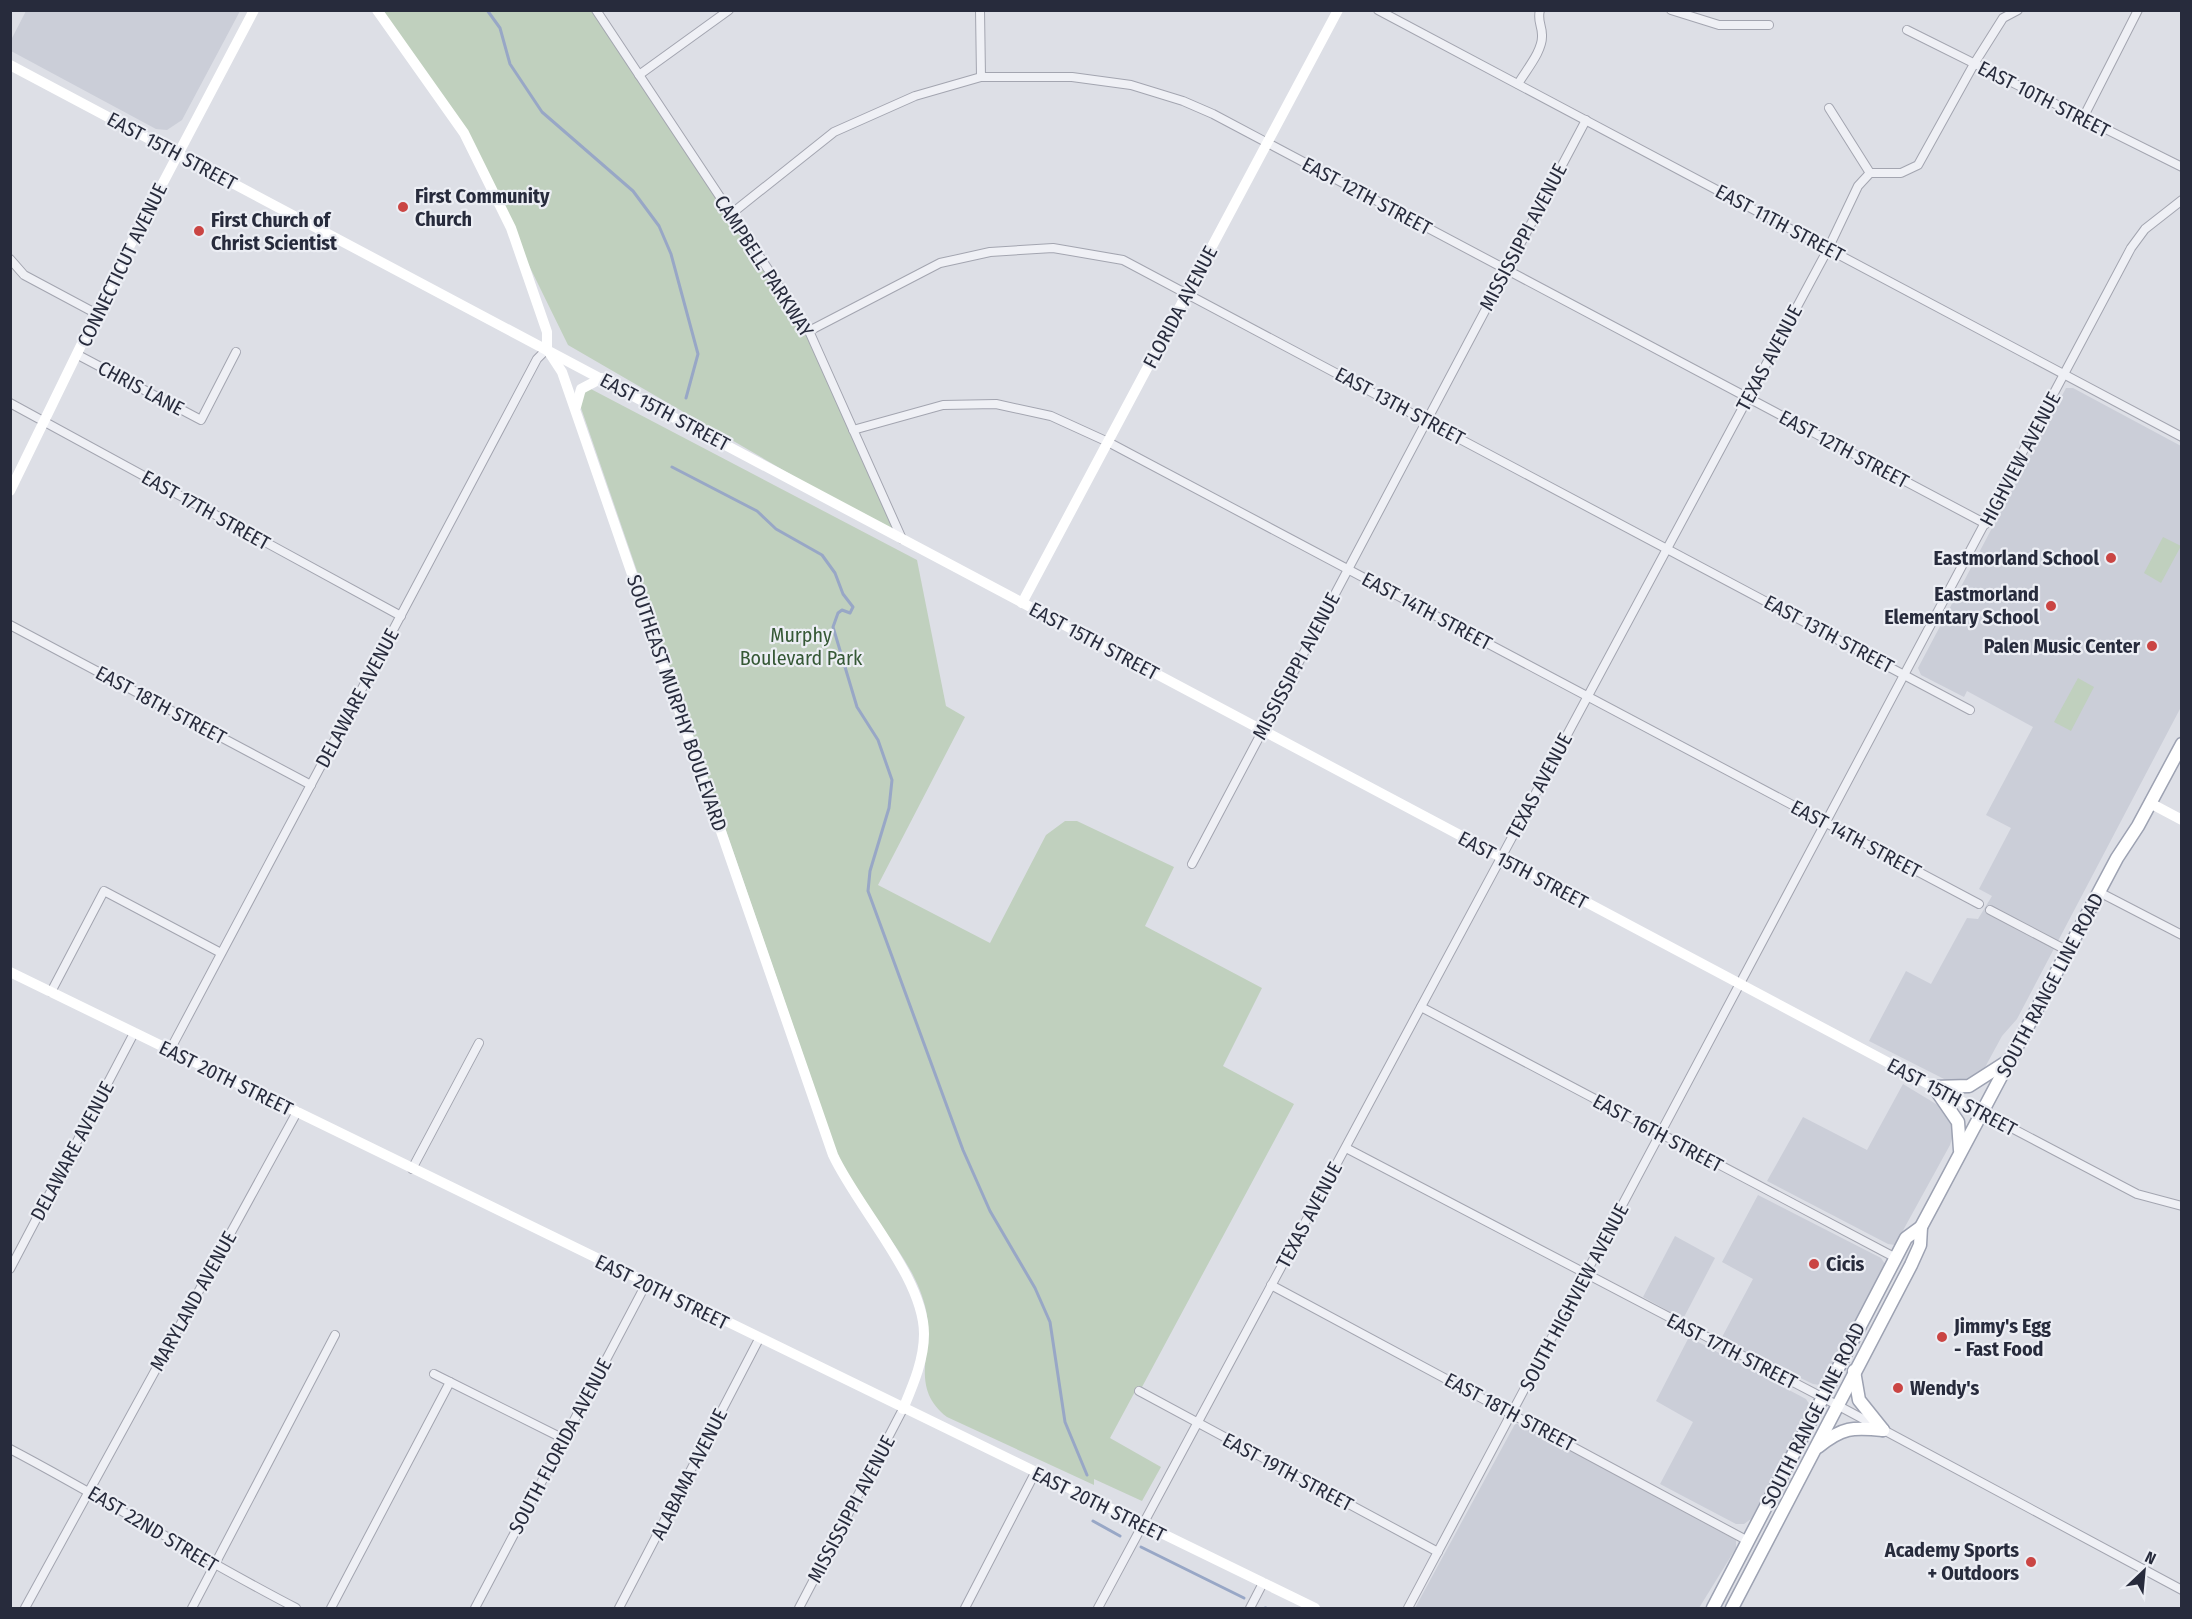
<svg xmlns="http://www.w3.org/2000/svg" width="2192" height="1619" viewBox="0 0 2192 1619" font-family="'Fira Sans Condensed',sans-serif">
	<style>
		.built { fill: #cbced8 }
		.green { fill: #c0d0be }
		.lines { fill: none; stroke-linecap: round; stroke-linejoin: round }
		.stream { stroke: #98a7c6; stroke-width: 3 }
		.street-casing { stroke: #a3a5b0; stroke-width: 10 }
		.primary-casing { stroke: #9da2b2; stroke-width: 15 }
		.street { stroke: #eff0f5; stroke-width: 8 }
		.secondary { stroke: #fff; stroke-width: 10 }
		.primary { stroke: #fff; stroke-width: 12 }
		.poi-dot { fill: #ca4543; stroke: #eceef4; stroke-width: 2 }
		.labels { text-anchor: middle; stroke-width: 4.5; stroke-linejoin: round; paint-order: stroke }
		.street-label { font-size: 20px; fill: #272b3c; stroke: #eceef4 }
		.poi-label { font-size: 20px; font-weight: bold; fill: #272b3c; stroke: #eceef4; text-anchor: start }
		.park-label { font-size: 20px; fill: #355835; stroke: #eceef4 }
	</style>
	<rect width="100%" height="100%" fill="#dddfe6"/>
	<!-- built -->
	<g class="built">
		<path d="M26,11V10L240,11L182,120L167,130L156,129L11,51V40Z"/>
		<path d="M2066,388H2073L2181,446V707L2017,1019L2002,1036L1983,1071L1965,1082L1948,1081L1869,1041L1906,971L1931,984L1967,918L1978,919L1992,896L1979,889L2011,828L1986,815L2033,727L1967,691L1964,697L1921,675L1918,668Z"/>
		<path d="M1903,1084L1941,1107L1952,1125L1953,1135L1950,1145L1895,1245L1888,1244L1767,1181L1803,1117L1867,1150Z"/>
		<path d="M1758,1195L1881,1258L1885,1264L1825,1380L1820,1385L1813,1384L1721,1339L1753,1279L1722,1262Z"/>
		<path d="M1675,1236L1715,1258L1683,1319L1643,1297Z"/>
		<path d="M1689,1337L1806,1399L1811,1407L1751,1519L1744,1524H1736L1660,1484L1693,1422L1656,1401Z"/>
		<path d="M1515,1424H1522L1736,1540V1548L1699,1608H1415Z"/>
	</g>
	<!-- green -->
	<g class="green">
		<path d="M377,11H596L809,331L902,539L568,345L464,133Z"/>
		<path d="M589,388L917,560L946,706L965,717L878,885L990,943L1046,835L1065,821H1077L1174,867L1145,926L1262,988L1223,1066L1294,1104L1142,1387L1138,1386L1110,1438L1161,1467L1142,1501L1094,1479V1485L947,1417C908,1387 934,1351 926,1310C916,1264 878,1226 854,1187C846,1174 840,1159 834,1145L580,405V399Z"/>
		<path d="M2163,537L2181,546L2161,583L2144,573Z"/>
		<path d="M2078,678L2094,687L2071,731L2054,722Z"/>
	</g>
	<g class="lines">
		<!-- stream -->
		<g class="stream">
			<path d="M487,10L500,28L510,64L542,112L633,191L659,226L671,254L698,354L686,398"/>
			<path d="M672,467L757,511L776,529L822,555L835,573L843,594L853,607L850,613L842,610L838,613L833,627L857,707L878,740L892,780L889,808L870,871L868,891L963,1150L990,1211L1035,1288L1050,1322L1065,1422L1087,1475"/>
			<path d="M1093,1521L1120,1536"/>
			<path d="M1141,1547L1244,1598"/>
			<path d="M1265,1608H1266"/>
		</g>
		<!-- street casing -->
		<g class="street-casing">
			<g id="street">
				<path d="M596,10L809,331L902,539"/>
				<path d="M980,10L981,77"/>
				<path d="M1378,10L2182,437"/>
				<path d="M1671,10L1719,25H1769"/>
				<path d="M1907,30L2182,167"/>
				<path d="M639,75L729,10"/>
				<path d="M1518,84C1526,70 1543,51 1542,35C1542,25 1537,21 1540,10"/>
				<path d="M1829,108L1870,173"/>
				<path d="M2083,118L2138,10"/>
				<path d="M731,214L834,132L915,96L981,77H1072L1131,85L1183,101L1213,114L1986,524"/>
				<path d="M10,259L24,275L97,314"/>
				<path d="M809,331L940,263L990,252L1053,248L1123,260L1970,710"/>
				<path d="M78,355L201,420L236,352"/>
				<path d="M10,403L401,616"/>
				<path d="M853,430L943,405L996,404L1051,416L1108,442L1979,904"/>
				<path d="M10,625L311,785"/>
				<path d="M1192,864L1586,120"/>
				<path d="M2099,892L2182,935"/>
				<path d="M1990,910L2068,951"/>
				<path d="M51,992L104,891L221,953"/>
				<path d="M1421,1007L1896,1258"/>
				<path d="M170,1050L537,359L547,349"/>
				<path d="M1983,1113L2137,1194L2182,1206"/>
				<path d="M1346,1148L1837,1405L2182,1590"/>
				<path d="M412,1169L479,1043"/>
				<path d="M10,1269L134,1033"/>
				<path d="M1271,1285L1748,1541"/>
				<path d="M434,1374L564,1439"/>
				<path d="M1139,1391L1438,1552"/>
				<path d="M10,1449C107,1500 199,1558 296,1608"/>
				<path d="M25,1608L297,1112"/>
				<path d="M192,1608L335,1335"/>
				<path d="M331,1608L450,1382"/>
				<path d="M475,1608L646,1284"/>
				<path d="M619,1608L759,1339"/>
				<path d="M799,1608L903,1409"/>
				<path d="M965,1608L1035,1473"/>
				<path d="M1098,1608L1828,249L1858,186L1870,173H1901L1918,165L1974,64L2003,18L2018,10"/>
				<path d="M1250,1608L1263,1583"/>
				<path d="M1408,1608L2131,248L2145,229L2182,200"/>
			</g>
		</g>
		<!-- primary casing -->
		<g class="primary-casing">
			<g id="primary">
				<path d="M1934,1087L1969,1086L2008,1061"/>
				<path d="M1934,1087L1958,1122L1960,1150"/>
				<path d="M1854,1371L1859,1400L1883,1430"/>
				<path d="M1818,1447C1842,1427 1853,1427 1883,1430"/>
				<path d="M1713,1608L1906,1238L1921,1227L1936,1199L2117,858L2138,826L2182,744"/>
				<path d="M1732,1608L1911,1265L1920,1245L1921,1227"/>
			</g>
		</g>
		<!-- street -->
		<use href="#street" class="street"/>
		<!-- secondary -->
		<g class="secondary">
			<path d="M377,10L464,133L511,228L547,332V349L562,372L833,1155C857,1207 924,1278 924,1334C924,1360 913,1385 903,1409"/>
			<path d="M10,65L1983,1113"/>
			<path d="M576,407L581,389L602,378"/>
			<path d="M10,491L126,253L254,10"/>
			<path d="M1022,603L1338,10"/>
			<path d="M2150,803L2182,820"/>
			<path d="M10,972L1315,1608"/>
		</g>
		<!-- primary -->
		<use href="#primary" class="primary"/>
	</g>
	<!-- markers -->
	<g class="poi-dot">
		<circle cx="403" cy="207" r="6"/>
		<circle cx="199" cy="231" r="6"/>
		<circle cx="2111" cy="558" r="6"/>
		<circle cx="2051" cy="606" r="6"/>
		<circle cx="2152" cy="646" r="6"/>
		<circle cx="1814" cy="1264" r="6"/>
		<circle cx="1942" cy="1337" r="6"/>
		<circle cx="1898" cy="1388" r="6"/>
		<circle cx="2031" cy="1562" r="6"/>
	</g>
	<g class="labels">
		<!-- street labels -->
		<g class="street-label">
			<text transform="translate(2044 99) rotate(27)" y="7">EAST 10TH STREET</text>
			<text transform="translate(172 151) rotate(28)" y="7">EAST 15TH STREET</text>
			<text transform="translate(1367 196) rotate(28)" y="7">EAST 12TH STREET</text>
			<text transform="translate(1780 223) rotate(28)" y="7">EAST 11TH STREET</text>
			<text transform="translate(1523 237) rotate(-62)" y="7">MISSISSIPPI AVENUE</text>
			<text transform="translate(122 265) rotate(-64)" y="7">CONNECTICUT AVENUE</text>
			<text transform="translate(764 266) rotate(57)" y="7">CAMPBELL PARKWAY</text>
			<text transform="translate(1180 307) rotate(-62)" y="7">FLORIDA AVENUE</text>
			<text transform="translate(1769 358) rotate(-62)" y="7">TEXAS AVENUE</text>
			<text transform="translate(141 388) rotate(28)" y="7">CHRIS LANE</text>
			<text transform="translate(1400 406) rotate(28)" y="7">EAST 13TH STREET</text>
			<text transform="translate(665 412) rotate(28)" y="7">EAST 15TH STREET</text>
			<text transform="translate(1844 449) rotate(28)" y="7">EAST 12TH STREET</text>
			<text transform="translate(2020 459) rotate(-62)" y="7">HIGHVIEW AVENUE</text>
			<text transform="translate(206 510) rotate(29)" y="7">EAST 17TH STREET</text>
			<text transform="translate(1427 611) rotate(28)" y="7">EAST 14TH STREET</text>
			<text transform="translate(1829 634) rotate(28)" y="7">EAST 13TH STREET</text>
			<text transform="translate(1094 641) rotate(28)" y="7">EAST 15TH STREET</text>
			<text transform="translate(1296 666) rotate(-62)" y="7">MISSISSIPPI AVENUE</text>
			<text transform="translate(357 698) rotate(-62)" y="7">DELAWARE AVENUE</text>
			<text transform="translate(677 703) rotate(71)" y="7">SOUTHEAST MURPHY BOULEVARD</text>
			<text transform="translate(161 705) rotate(28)" y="7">EAST 18TH STREET</text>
			<text transform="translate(1539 786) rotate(-62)" y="7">TEXAS AVENUE</text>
			<text transform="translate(1856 839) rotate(28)" y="7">EAST 14TH STREET</text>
			<text transform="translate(1523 870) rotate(28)" y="7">EAST 15TH STREET</text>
			<text transform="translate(2050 985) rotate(-62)" y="7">SOUTH RANGE LINE ROAD</text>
			<text transform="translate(226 1078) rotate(26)" y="7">EAST 20TH STREET</text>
			<text transform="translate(1952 1097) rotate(28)" y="7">EAST 15TH STREET</text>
			<text transform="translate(1658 1133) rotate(28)" y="7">EAST 16TH STREET</text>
			<text transform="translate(72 1151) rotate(-62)" y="7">DELAWARE AVENUE</text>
			<text transform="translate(1309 1215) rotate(-62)" y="7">TEXAS AVENUE</text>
			<text transform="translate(662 1292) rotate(26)" y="7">EAST 20TH STREET</text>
			<text transform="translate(1574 1297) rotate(-62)" y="7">SOUTH HIGHVIEW AVENUE</text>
			<text transform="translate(193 1301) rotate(-61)" y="7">MARYLAND AVENUE</text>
			<text transform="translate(1732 1351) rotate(27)" y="7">EAST 17TH STREET</text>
			<text transform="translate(1510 1412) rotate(28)" y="7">EAST 18TH STREET</text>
			<text transform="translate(1813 1415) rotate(-63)" y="7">SOUTH RANGE LINE ROAD</text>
			<text transform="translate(560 1446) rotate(-62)" y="7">SOUTH FLORIDA AVENUE</text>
			<text transform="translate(1288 1472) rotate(28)" y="7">EAST 19TH STREET</text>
			<text transform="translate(689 1474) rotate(-63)" y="7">ALABAMA AVENUE</text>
			<text transform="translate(1099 1504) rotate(26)" y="7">EAST 20TH STREET</text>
			<text transform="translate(851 1509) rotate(-62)" y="7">MISSISSIPPI AVENUE</text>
			<text transform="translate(153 1529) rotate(31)" y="7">EAST 22ND STREET</text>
		</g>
		<!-- poi labels -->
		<g class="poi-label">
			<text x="415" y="203">First Community<tspan x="415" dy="23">Church</tspan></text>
			<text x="211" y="227">First Church of<tspan x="211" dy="23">Christ Scientist</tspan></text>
			<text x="2099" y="565" text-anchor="end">Eastmorland School</text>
			<text x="2039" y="601" text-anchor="end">Eastmorland<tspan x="2039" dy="23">Elementary School</tspan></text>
			<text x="2140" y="653" text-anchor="end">Palen Music Center</text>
			<text x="1826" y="1271">Cicis</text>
			<text x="1954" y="1333">Jimmy's Egg<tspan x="1954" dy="23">- Fast Food</tspan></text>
			<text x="1910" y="1395">Wendy's</text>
			<text x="2019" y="1557" text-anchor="end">Academy Sports<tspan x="2019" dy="23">+ Outdoors</tspan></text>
		</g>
		<!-- park labels -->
		<g class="park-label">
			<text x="801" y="642">Murphy<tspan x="801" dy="23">Boulevard Park</tspan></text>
		</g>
	</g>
	<!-- border -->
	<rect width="2192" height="1619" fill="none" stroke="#272b3c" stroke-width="24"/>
	<!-- north arrow -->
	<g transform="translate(2144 1571) rotate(26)" stroke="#eceef4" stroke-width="4.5" paint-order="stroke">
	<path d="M0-4.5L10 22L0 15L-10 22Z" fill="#272b3c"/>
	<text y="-9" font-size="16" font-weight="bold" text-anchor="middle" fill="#272b3c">N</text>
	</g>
</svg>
